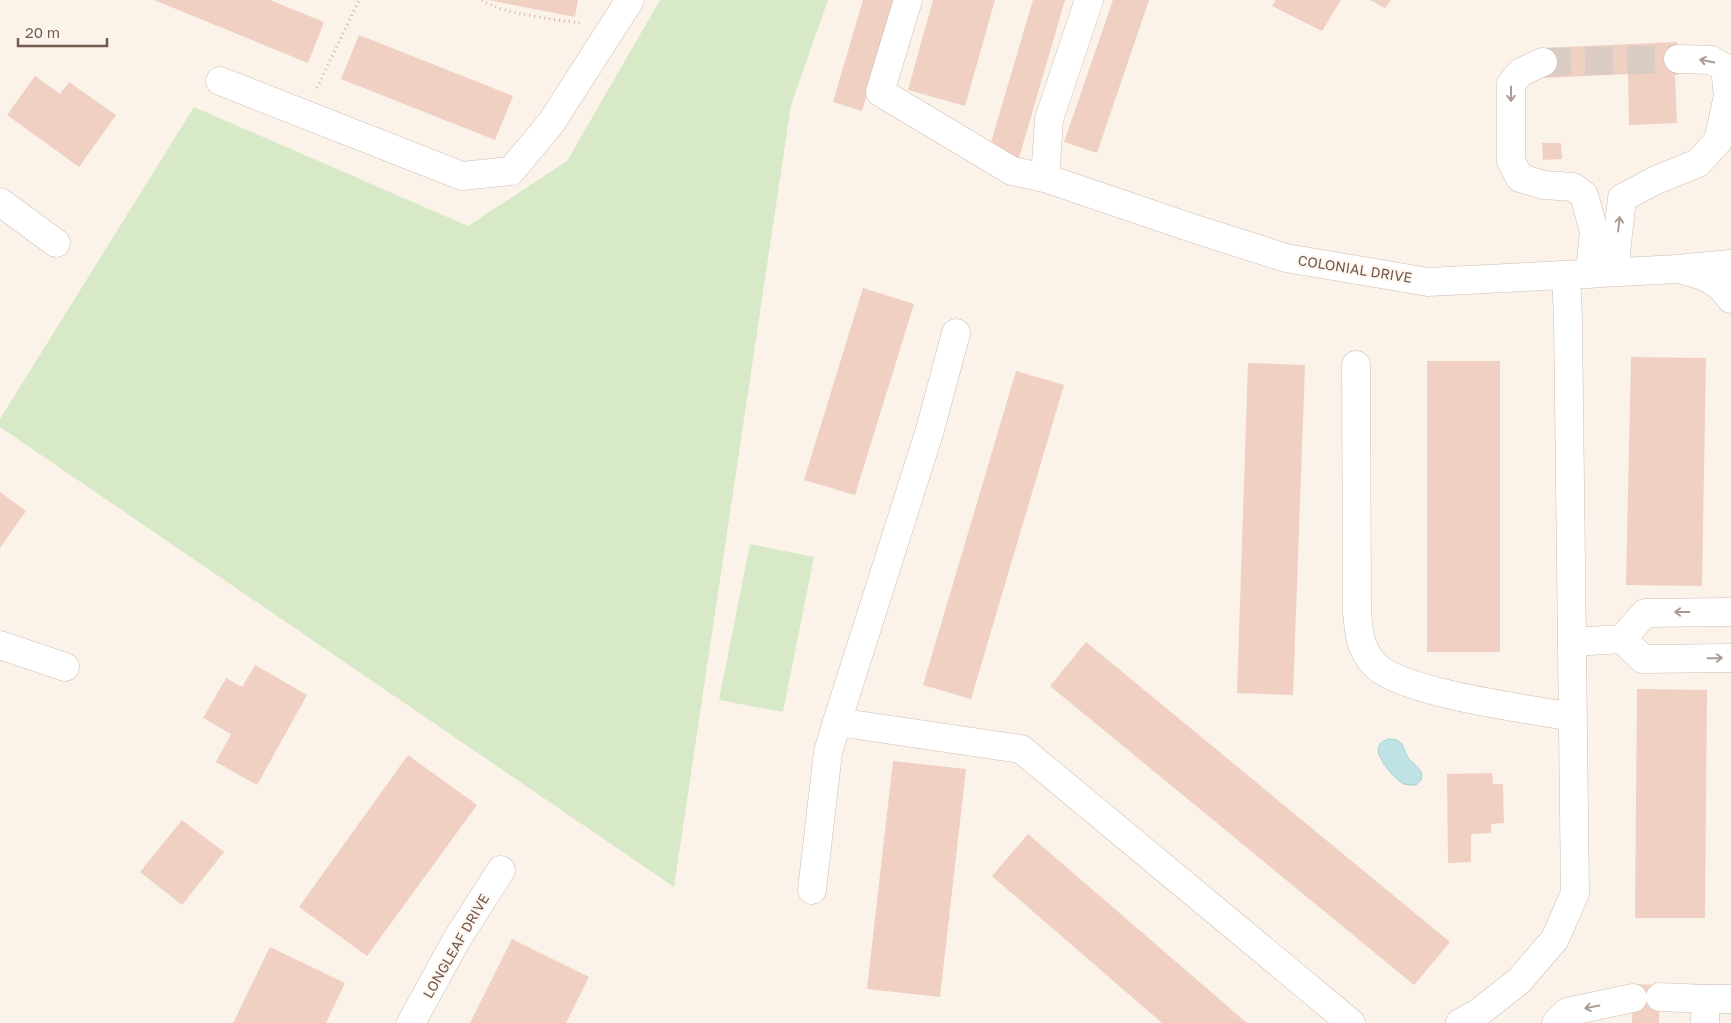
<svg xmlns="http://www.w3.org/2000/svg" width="1731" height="1023" viewBox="0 0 1731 1023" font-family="'Golos Text',sans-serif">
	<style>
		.green { fill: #d8e9c8 }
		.water { fill: #bfe2e4; stroke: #a6d2d5 }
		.building { fill: #efd0c3 }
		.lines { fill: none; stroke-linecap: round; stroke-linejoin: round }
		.minor-tunnel { stroke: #daccc2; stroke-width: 28; stroke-dasharray: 28 14; stroke-linecap: butt }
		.minor-casing { stroke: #cfbcb2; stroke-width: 29 }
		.path { stroke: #d4b4a5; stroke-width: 3; stroke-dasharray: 1 4; stroke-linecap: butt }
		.minor { stroke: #fff; stroke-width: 28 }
		.oneway { stroke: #ac9b95 }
		.labels { text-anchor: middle; stroke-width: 4; stroke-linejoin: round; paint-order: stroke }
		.street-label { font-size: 14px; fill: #75584e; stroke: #fef7f0 }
	</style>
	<rect width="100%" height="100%" fill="#fbf3e9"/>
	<!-- green -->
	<g class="green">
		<path d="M660,0H828L791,105L674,887L0,427V419L194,107L468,226L567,161Z"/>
		<path d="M750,544L814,557L783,712L719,700Z"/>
	</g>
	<!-- water -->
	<path class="water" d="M1388,739C1406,739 1401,747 1409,759C1414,764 1419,767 1422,774L1421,780L1416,785C1412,785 1408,785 1404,784C1395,780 1374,756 1379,746C1380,742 1384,741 1388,739Z"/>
	<!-- building -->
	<g class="building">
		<path d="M154,0H270L324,22L308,63Z"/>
		<path d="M488,0H578L575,17Z"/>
		<path d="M863,0H895L862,111L833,102Z"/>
		<path d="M933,0H995L965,106L908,90Z"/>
		<path d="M1033,0H1065L1019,158L989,149Z"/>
		<path d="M1113,0H1149L1097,153L1064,142Z"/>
		<path d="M1276,0H1341L1322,31L1272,6Z"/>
		<path d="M1370,0H1391L1385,8Z"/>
		<path d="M359,35L513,96L495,140L341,79Z"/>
		<path d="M1677,42L1678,75H1675L1677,123L1629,125L1628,74L1544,78L1543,48Z"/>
		<path d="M35,76L60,94L69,82L116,115L79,167L7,115Z"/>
		<path d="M1542,143H1561L1562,159L1543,160Z"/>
		<path d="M863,288L914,304L855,495L804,480Z"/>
		<path d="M1631,357L1706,358L1702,586L1626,585Z"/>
		<rect x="1427" y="361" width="73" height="291"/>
		<path d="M1248,363L1305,365L1293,695L1237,693Z"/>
		<path d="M1016,371L1064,385L971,699L923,685Z"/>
		<path d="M0,492L26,511L0,548Z"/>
		<path d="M1086,642L1450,942L1414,985L1050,686Z"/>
		<path d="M255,665L307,695L257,785L216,762L231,734L203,718L226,678L242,687Z"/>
		<path d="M1637,689L1707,690L1705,918H1635Z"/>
		<path d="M408,755L477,805L367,956L299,907Z"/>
		<path d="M893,761L966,769L940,997L867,989Z"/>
		<path d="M1492,773L1493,784H1503L1504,823L1491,824V833L1471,834V862L1448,863L1447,774Z"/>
		<path d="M182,820L224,852L182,905L140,872Z"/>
		<path d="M1028,834L1247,1023H1162L992,876Z"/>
		<path d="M512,939L589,977L566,1023H470Z"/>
		<path d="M270,947L345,983L326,1023H233Z"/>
		<path d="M1633,984L1660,985L1659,1023H1632Z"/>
	</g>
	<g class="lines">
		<!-- minor-tunnel -->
		<path class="minor-tunnel" d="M1543,62L1678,59"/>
		<!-- minor casing -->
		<g class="minor-casing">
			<g id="minor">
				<path d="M908,0L880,92L1012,171L1045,178L1192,228L1286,258L1428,282L1678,269C1702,275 1716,278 1731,299"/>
				<path d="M1543,62L1521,72L1511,84V161L1520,178L1544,185L1573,187L1584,195L1594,231L1590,274"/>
				<path d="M220,81L462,176L511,171L551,123L630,0"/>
				<path d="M1045,178L1049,119L1089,0"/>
				<path d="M0,202L56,243"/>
				<path d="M1685,268L1731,264"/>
				<path d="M1614,272L1622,198L1654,181L1698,163L1718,141L1728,96L1725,68L1711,60L1678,59"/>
				<path d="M956,333L930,430L837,722L1021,749L1351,1023"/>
				<path d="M1356,365L1357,611C1359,633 1359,647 1374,664C1399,693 1531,709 1572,717"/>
				<path d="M1622,639L1643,659L1731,658"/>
				<path d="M1572,642L1622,639L1645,613L1731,612"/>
				<path d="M0,645L65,667"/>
				<path d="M812,890L828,752L837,722"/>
				<path d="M1660,997L1706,999"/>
				<path d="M411,1023L457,939L501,870"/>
				<path d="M1460,1023L1478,1013L1519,981L1555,939L1575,893L1568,319L1566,275"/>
				<path d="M1556,1023L1567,1012L1633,998"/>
				<path d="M1705,1023L1706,999H1731"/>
			</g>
		</g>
		<!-- path -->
		<g class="path">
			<path d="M482,0C500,14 555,19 580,23"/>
			<path d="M317,88L359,0"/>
		</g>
		<!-- minor -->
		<use href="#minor" class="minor"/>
	</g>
	<!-- one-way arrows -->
	<defs><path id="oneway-shaft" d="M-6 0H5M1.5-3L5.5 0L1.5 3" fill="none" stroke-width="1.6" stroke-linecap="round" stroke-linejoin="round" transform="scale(1.25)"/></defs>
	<g class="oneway">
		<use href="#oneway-shaft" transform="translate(1707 61) rotate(-168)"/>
		<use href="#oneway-shaft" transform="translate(1511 94) rotate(90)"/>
		<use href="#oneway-shaft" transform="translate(1619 224) rotate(-83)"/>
		<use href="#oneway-shaft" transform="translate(1682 612) rotate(180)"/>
		<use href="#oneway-shaft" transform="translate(1715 658) rotate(-1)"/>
		<use href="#oneway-shaft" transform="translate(1592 1007) rotate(169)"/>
	</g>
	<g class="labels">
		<!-- street labels -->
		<g class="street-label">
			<text transform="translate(1355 269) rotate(9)" y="5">COLONIAL DRIVE</text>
			<text transform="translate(456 946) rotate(-60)" y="5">LONGLEAF DRIVE</text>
		</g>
	</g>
	<!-- scale -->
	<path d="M18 38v8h89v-8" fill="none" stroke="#75584e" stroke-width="2.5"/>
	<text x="25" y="38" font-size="15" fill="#75584e" stroke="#fef7f0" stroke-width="4" paint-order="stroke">20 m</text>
</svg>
